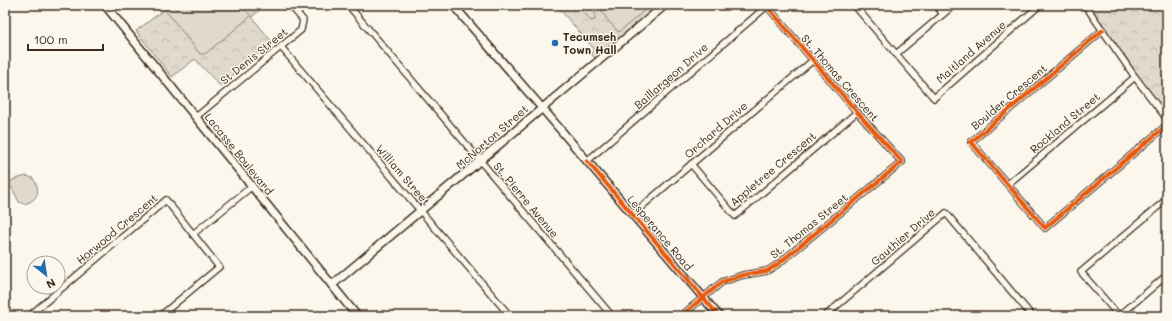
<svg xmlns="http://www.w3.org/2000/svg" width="1172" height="321" viewBox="0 0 1172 321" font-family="Mali,sans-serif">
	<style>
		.forest { fill: url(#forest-crowns); stroke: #8d8276 }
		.pitch { fill: #dfd9ce; stroke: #8d8276 }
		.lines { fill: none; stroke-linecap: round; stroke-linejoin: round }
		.street-casing { stroke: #3b2a1e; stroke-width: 8 }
		.secondary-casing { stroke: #3b2a1e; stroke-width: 10 }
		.street { stroke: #fbf7ec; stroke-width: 5.5 }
		.secondary { stroke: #fbf7ec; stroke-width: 7 }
		.cycleway-casing { stroke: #fbf7ec; stroke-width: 6 }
		.cycleway { stroke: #e8590c; stroke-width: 4 }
		.poi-dot { fill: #1f6fb2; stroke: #fbf7ec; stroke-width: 1.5 }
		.labels { text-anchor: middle; stroke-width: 3; stroke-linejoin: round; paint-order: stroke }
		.poi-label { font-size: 11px; font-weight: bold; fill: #3b2a1e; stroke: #fbf7ec; text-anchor: start }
		.street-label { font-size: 11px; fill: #3b2a1e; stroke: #fbf7ec }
	</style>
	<defs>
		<pattern id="forest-crowns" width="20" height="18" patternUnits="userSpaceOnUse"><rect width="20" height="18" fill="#dfd9ce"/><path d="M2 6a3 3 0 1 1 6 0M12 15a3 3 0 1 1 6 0" fill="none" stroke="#c0bab0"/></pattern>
	</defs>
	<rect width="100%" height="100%" fill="#fbf7ec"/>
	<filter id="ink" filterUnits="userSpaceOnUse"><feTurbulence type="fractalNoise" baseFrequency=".025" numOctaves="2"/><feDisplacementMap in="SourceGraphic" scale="8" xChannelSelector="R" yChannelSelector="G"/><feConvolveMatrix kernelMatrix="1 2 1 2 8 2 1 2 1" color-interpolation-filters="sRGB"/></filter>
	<g filter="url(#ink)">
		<!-- forest -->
		<g class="forest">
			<path d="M170,5H265L252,17L272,42L220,86L195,59L172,77L136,31Z"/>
			<path d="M556,5H660L596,59L591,54L594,49Z"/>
			<path d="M1089,5H1167V113L1150,94Z"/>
		</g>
		<!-- pitch -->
		<g class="pitch">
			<path d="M173,5H241L251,16L205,54H200L166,11Z"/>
			<path d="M578,5H595V20L591,21Z"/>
			<path d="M600,5H651L619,32C611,24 603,17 600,5Z"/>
			<path d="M26,176L33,178C41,190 39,200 24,204L19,202L10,184L12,180Z"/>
		</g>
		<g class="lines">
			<!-- street casing -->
			<g class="street-casing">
				<g id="street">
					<path d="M348,5L612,316"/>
					<path d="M854,5L934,98L1040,5"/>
					<path d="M936,5L943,14"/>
					<path d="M1085,5L1135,77L1167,119"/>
					<path d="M1103,30L971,142L1045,228L1167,125"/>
					<path d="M281,47L510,316"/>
					<path d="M896,54L954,5"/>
					<path d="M196,117L301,30L303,20L290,5"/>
					<path d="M587,161L767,6"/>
					<path d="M691,164L735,216L857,112"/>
					<path d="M1008,184L1135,77"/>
					<path d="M633,214L812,61"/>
					<path d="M29,316L166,200L193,234"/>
					<path d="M160,316L219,267L193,234L251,187"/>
					<path d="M681,316L722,282L743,275L767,271L778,264L902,162L857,112L766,5"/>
					<path d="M825,316L946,213L1032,316"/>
					<path d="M1119,316L1081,272L1167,199"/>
					<path d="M1119,316L1167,275"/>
				</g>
			</g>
			<!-- secondary casing -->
			<g class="secondary-casing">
				<g id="secondary">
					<path d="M105,5L357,316"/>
					<path d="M453,5L542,108L719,316"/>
					<path d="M332,285L665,5"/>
				</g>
			</g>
			<!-- street -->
			<use href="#street" class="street"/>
			<!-- secondary -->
			<use href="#secondary" class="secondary"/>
			<!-- cycleway casing -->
			<g class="cycleway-casing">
				<g id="cycleway">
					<path d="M1103,30L971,142L1045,228L1167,125"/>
					<path d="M587,161L719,316"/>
					<path d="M681,316L722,282L743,275L767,271L778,264L902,162L857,112L766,5"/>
				</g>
			</g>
			<!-- cycleway -->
			<use href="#cycleway" class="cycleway"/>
		</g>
	</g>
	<!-- markers -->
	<circle class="poi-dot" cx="555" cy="43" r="4"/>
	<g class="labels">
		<!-- poi labels -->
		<g class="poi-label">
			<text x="563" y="41">Tecumseh<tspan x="563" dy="13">Town Hall</tspan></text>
		</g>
		<!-- street labels -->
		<g class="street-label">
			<text transform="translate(971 52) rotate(-41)" y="4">Maitland Avenue</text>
			<text transform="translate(254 56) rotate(-39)" y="4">St Denis Street</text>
			<text transform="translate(671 76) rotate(-41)" y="4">Baillargeon Drive</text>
			<text transform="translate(840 78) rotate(49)" y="4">St. Thomas Crescent</text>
			<text transform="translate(1009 97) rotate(-40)" y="4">Boulder Crescent</text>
			<text transform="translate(1065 123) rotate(-40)" y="4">Rockland Street</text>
			<text transform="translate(716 130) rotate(-41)" y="4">Orchard Drive</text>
			<text transform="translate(492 137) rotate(-41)" y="4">McNorton Street</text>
			<text transform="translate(239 154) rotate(51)" y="4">Lacasse Boulevard</text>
			<text transform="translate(773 169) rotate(-40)" y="4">Appletree Crescent</text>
			<text transform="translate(403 175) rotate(49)" y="4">William Street</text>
			<text transform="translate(526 200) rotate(50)" y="4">St. Pierre Avenue</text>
			<text transform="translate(809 226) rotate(-39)" y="4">St. Thomas Street</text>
			<text transform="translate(117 229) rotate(-40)" y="4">Horwood Crescent</text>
			<text transform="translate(660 233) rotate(50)" y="4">Lesperance Road</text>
			<text transform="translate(903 237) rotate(-41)" y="4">Gauthier Drive</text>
		</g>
	</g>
	<!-- margin -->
	<rect width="1172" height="321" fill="none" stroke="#fbf7ec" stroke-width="20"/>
	<rect x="10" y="10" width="1152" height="301" fill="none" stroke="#3b2a1e" stroke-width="1.5" filter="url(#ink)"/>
	<!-- north arrow -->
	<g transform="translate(46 275) rotate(150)"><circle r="19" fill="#fbf7ec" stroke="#aea59a"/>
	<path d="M0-3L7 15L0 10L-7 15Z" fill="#1f6fb2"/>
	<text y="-6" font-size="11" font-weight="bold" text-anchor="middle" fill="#3b2a1e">N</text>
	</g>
	<!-- scale -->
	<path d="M28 44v6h75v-6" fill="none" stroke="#3b2a1e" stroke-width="2"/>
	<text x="34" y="44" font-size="12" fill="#3b2a1e" stroke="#fbf7ec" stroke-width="3" paint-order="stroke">100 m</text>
</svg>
